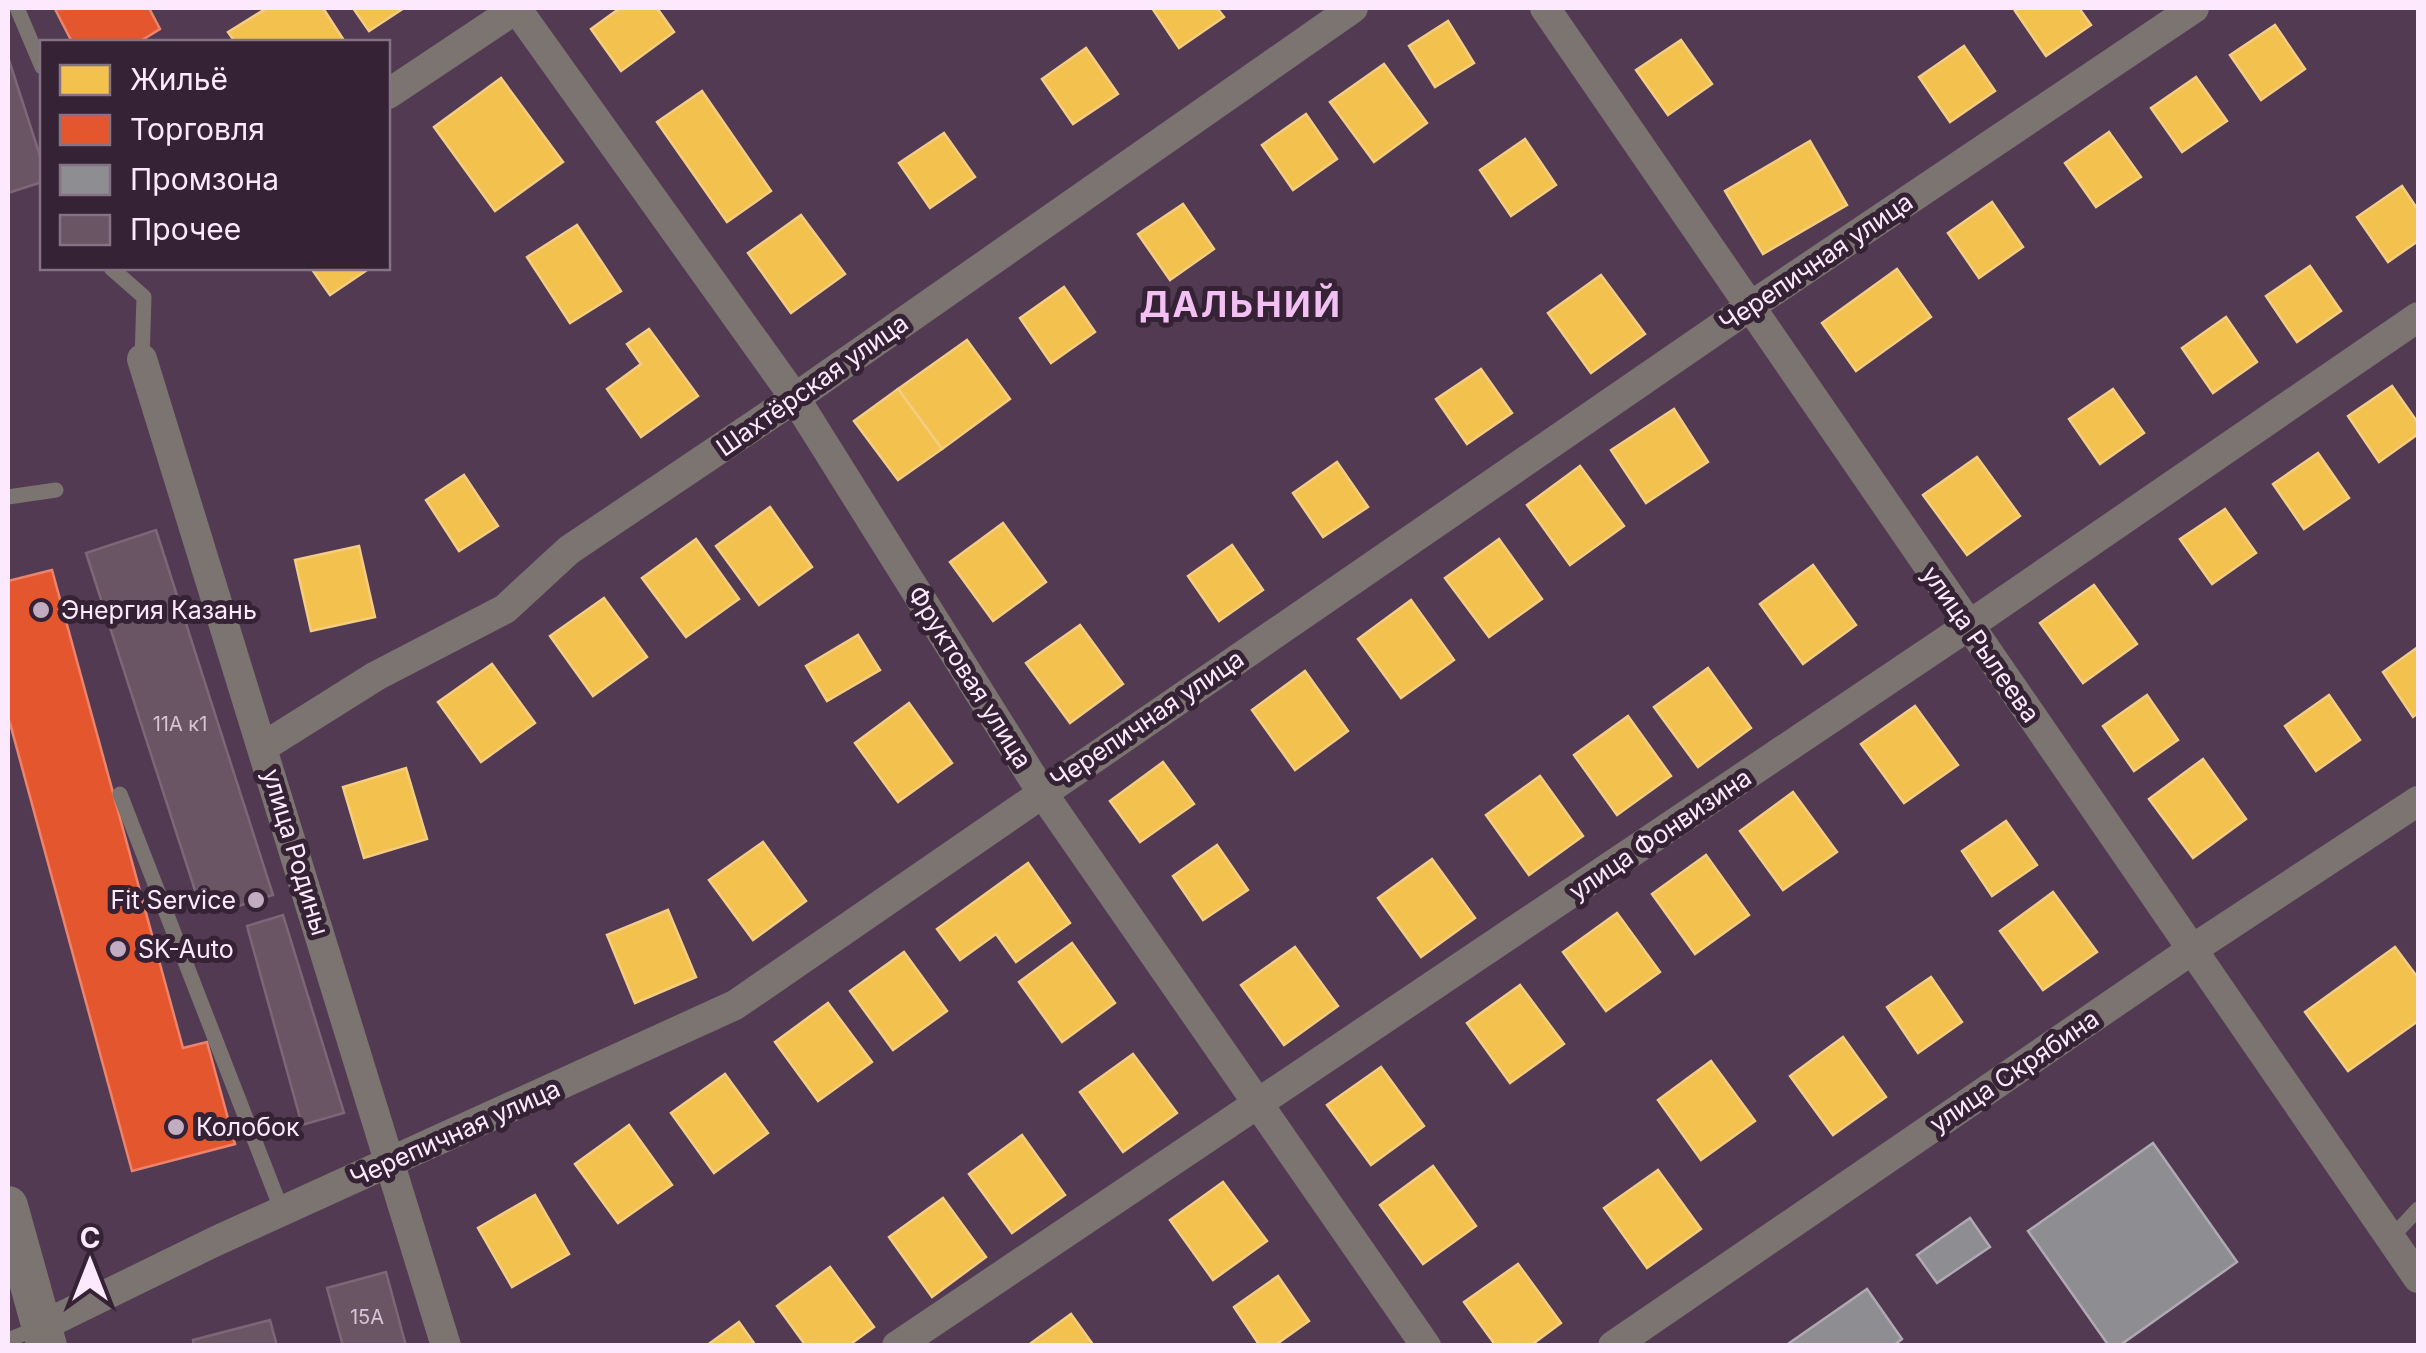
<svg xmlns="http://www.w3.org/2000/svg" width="2426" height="1353" viewBox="0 0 2426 1353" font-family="Inter,sans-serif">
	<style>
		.homes { fill: #f2c14e; stroke: #f5cd82; stroke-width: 2.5 }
		.shops { fill: #e4572e; stroke: #ec836c; stroke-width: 2.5 }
		.industry { fill: #8d8d92; stroke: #afa9b2; stroke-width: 2.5 }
		.building { fill: #6a5565; stroke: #7d6677; stroke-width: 2.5 }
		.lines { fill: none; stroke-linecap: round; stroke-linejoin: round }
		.service { stroke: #7c7471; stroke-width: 15 }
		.minor { stroke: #7c7471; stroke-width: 30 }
		.tertiary { stroke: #7c7471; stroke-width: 40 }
		.poi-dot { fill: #c1acc1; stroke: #352235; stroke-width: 4 }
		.labels { text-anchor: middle; stroke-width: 10; stroke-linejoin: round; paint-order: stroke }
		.number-label { font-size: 20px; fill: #d8c4d7 }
		.street-label { font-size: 25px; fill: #fde9fd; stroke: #352235 }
		.poi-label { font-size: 25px; fill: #fde9fd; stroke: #352235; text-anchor: start }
		.district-label { font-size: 35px; font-weight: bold; letter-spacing: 2.5px; fill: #f2c0f2; stroke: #352235 }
	</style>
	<rect width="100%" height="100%" fill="#523b52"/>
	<!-- homes -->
	<g class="homes">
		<path d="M267,8H323L345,42H235L228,32Z"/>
		<path d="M353,8H404L369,31Z"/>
		<path d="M620,8H657L674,32L621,71L591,29Z"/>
		<path d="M1152,8H1217L1224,17L1179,48Z"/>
		<path d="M2020,8H2079L2091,25L2046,56L2015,11Z"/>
		<path d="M1448,21L1474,63L1435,87L1409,46Z"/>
		<path d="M2275,25L2305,69L2261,100L2230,55Z"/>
		<path d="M1681,40L1712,84L1668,115L1636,70Z"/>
		<path d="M1964,46L1995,91L1950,122L1919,77Z"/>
		<path d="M1086,48L1118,94L1073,124L1042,79Z"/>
		<path d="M1384,64L1427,123L1374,162L1330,102Z"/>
		<path d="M2196,77L2227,121L2182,152L2151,108Z"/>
		<path d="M501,78L563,162L495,211L434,127Z"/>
		<path d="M702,91L771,191L727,222L657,122Z"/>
		<path d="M1306,114L1337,159L1293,190L1262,145Z"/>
		<path d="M2109,132L2141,177L2096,207L2065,163Z"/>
		<path d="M944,133L975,177L930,208L899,163Z"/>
		<path d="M1525,139L1556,185L1511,216L1480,170Z"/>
		<path d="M1810,141L1847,205L1763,254L1725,191Z"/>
		<path d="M2402,186L2418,210V241L2388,262L2357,217Z"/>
		<path d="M1992,202L2023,247L1979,278L1948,233Z"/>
		<path d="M1183,204L1214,249L1170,280L1138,234Z"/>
		<path d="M801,215L845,274L791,313L748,253Z"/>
		<path d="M577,225L621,291L570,323L527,257Z"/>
		<path d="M2310,266L2341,311L2297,342L2266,296Z"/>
		<path d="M311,268H370L330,295Z"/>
		<path d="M1897,269L1931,317L1856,371L1822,323Z"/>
		<path d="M1601,275L1645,334L1591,373L1548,313Z"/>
		<path d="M1064,287L1095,332L1051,363L1020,318Z"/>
		<path d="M2226,317L2257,362L2213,393L2182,348Z"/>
		<path d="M649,329L698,396L641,437L607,389L641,364L627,344Z"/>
		<path d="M967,340L1010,399L942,449L898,389Z"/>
		<path d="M1481,369L1512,413L1467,444L1436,399Z"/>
		<path d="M2392,386L2418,423V434L2379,462L2348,416Z"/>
		<path d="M898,389L942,449L898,480L854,421Z"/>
		<path d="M2113,389L2144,433L2100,464L2069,419Z"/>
		<path d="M1674,409L1708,462L1646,503L1611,450Z"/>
		<path d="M2318,453L2349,498L2304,529L2273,484Z"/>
		<path d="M1977,457L2020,516L1967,555L1923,495Z"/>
		<path d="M1337,462L1368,507L1323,537L1293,493Z"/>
		<path d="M1580,466L1624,526L1570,565L1527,505Z"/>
		<path d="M464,475L498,526L459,551L426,500Z"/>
		<path d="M770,507L812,567L759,605L716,546Z"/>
		<path d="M2225,509L2256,553L2212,584L2180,539Z"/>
		<path d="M1003,523L1046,582L993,621L950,562Z"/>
		<path d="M696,539L739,599L686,637L642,578Z"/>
		<path d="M1499,539L1542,599L1489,637L1445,578Z"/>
		<path d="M1232,545L1263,590L1219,621L1188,576Z"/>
		<path d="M359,546L375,617L311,631L295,560Z"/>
		<path d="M1813,565L1856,625L1803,664L1760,604Z"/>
		<path d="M2094,585L2137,644L2083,683L2040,623Z"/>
		<path d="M604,598L647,657L593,696L550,636Z"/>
		<path d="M1411,600L1454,660L1401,698L1358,639Z"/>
		<path d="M1080,625L1123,684L1070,723L1026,663Z"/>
		<path d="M858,635L880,670L827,701L806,666Z"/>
		<path d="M2418,647V713L2413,717L2383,672Z"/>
		<path d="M492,664L535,723L481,762L438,702Z"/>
		<path d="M1708,668L1751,728L1698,767L1654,707Z"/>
		<path d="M1305,671L1348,731L1295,770L1252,710Z"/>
		<path d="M2147,695L2178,740L2134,771L2103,726Z"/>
		<path d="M2329,695L2360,740L2316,771L2285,726Z"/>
		<path d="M909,703L952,763L898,802L855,743Z"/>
		<path d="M1915,706L1958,765L1904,803L1861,744Z"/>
		<path d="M1628,716L1671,776L1617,815L1574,755Z"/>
		<path d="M2203,759L2246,819L2193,858L2149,799Z"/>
		<path d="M1163,762L1194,804L1140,842L1110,801Z"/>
		<path d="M406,768L427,839L364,858L343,787Z"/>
		<path d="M1540,776L1583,836L1529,875L1486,815Z"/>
		<path d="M1793,792L1837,852L1783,890L1740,831Z"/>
		<path d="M2006,821L2037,865L1992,896L1962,851Z"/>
		<path d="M763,842L806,901L753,940L709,880Z"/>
		<path d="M1217,845L1248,890L1203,920L1173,876Z"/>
		<path d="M1706,855L1749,915L1695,954L1652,894Z"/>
		<path d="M1432,859L1475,918L1421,957L1378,898Z"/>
		<path d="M1028,863L1070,923L1016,962L996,934L960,960L937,929Z"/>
		<path d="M2053,892L2097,952L2043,990L2000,931Z"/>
		<path d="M668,910L696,977L635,1003L607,935Z"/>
		<path d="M1617,913L1660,972L1606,1011L1563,952Z"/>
		<path d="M1072,943L1115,1003L1062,1042L1019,982Z"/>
		<path d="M1295,947L1338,1006L1284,1045L1241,985Z"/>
		<path d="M2395,947L2418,978V1021L2348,1071L2305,1012Z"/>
		<path d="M904,952L947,1011L893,1050L850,991Z"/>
		<path d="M1931,977L1962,1022L1918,1053L1887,1007Z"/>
		<path d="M1520,985L1564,1044L1510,1083L1467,1023Z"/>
		<path d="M828,1003L872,1062L818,1101L775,1042Z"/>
		<path d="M1843,1037L1886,1097L1833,1135L1790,1076Z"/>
		<path d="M1133,1054L1177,1113L1123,1152L1080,1092Z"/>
		<path d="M1711,1061L1755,1121L1701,1160L1658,1100Z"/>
		<path d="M1381,1067L1424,1126L1371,1165L1327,1105Z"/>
		<path d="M725,1074L768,1133L714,1173L671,1113Z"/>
		<path d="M629,1125L672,1185L618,1223L575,1164Z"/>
		<path d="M1022,1135L1065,1195L1012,1233L969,1174Z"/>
		<path d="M1433,1166L1476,1226L1423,1264L1380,1205Z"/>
		<path d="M1658,1170L1701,1229L1647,1268L1604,1208Z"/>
		<path d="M1223,1182L1267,1241L1213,1280L1170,1220Z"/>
		<path d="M535,1195L569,1254L512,1287L478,1228Z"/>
		<path d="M943,1198L986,1257L932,1297L889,1237Z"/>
		<path d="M1518,1264L1561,1323L1530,1346H1496L1464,1302Z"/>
		<path d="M830,1267L874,1327L848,1346H806L777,1306Z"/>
		<path d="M1278,1276L1309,1321L1274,1346H1260L1234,1307Z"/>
		<path d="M1071,1314L1094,1346H1027Z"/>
		<path d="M739,1322L756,1346H706Z"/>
	</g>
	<!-- shops -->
	<g class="shops">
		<path d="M149,8L160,29L139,42H72L55,9Z"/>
		<path d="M52,570L183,1048L207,1042L235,1144L132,1171L8,716V581Z"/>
	</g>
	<!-- industry -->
	<g class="industry">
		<path d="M2153,1143L2237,1262L2119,1346H2109L2028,1231Z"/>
		<path d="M1970,1218L1990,1247L1937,1283L1917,1255Z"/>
		<path d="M1867,1289L1902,1339L1893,1346H1785Z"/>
	</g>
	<!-- building -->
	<g class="building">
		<path d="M8,57L42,162V182L8,193Z"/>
		<path d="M156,530L273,895L232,908L228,897L200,906L86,553Z"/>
		<path d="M283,915L344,1113L302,1125L247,926Z"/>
		<path d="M386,1272L406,1346H343L327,1288Z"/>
		<path d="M270,1320L277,1346H194L193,1340Z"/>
	</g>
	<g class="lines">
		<!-- service -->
		<g class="service">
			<path d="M17,8L42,67"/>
			<path d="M111,268L144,297L142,359"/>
			<path d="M8,497L56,490"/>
			<path d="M120,794L282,1211"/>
			<path d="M2390,1239L2418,1209"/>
			<path d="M8,1340L38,1328"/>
		</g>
		<!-- minor -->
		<g class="minor">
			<path d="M516,8L795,398L1041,791L1426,1346"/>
			<path d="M1545,8L2418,1278"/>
			<path d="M388,94L517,8"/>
			<path d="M142,359L446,1346"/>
			<path d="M263,747L376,676L505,609L569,550L795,398L1353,8"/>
			<path d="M42,1326L216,1241L735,1005L1748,308L2194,8"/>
			<path d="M897,1346L1968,626L2418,317"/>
			<path d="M1613,1346L2193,949L2418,801"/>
		</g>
		<!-- tertiary -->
		<path class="tertiary" d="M8,1206L47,1346"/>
	</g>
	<!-- markers -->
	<g class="poi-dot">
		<circle cx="41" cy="610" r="10"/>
		<circle cx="256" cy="900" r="10"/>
		<circle cx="118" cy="949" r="10"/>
		<circle cx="176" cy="1127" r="10"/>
	</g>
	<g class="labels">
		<!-- number labels -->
		<g class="number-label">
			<text x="180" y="731">11А к1</text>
			<text x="367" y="1324">15А</text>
		</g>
		<!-- street labels -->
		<g class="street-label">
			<text transform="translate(1816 262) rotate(-34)" y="9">Черепичная улица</text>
			<text transform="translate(812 385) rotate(-35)" y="9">Шахтёрская улица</text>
			<text transform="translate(1981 644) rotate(55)" y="9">улица Рылеева</text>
			<text transform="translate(970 677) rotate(58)" y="9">Фруктовая улица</text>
			<text transform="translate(1147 719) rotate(-34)" y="9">Черепичная улица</text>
			<text transform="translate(1660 834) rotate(-34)" y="9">улица Фонвизина</text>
			<text transform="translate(296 852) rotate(73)" y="9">улица Родины</text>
			<text transform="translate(2014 1071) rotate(-34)" y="9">улица Скрябина</text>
			<text transform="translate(455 1133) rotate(-24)" y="9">Черепичная улица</text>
		</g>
		<!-- poi labels -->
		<g class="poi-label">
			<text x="61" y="619">Энергия Казань</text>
			<text x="236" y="909" text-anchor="end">Fit Service</text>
			<text x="138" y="958">SK-Auto</text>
			<text x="196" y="1136">Колобок</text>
		</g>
		<!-- district labels -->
		<g class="district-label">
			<text x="1241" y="317">ДАЛЬНИЙ</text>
		</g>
	</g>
	<!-- border -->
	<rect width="2426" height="1353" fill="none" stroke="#fde9fd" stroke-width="20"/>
	<!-- legend -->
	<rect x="40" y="40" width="350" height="230" fill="#352235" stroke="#857285" stroke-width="2.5"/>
	<rect x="60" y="65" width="50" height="30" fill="#f2c14e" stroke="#857285" stroke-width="2.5"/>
	<text x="130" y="90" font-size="30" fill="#fde9fd">Жильё</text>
	<rect x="60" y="115" width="50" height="30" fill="#e4572e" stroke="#857285" stroke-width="2.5"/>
	<text x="130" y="140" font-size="30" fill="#fde9fd">Торговля</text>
	<rect x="60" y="165" width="50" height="30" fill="#8d8d92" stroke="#857285" stroke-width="2.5"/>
	<text x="130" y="190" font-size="30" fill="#fde9fd">Промзона</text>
	<rect x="60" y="215" width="50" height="30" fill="#6a5565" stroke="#857285" stroke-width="2.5"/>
	<text x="130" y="240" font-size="30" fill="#fde9fd">Прочее</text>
	<!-- north arrow -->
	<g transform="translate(90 1263)" stroke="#352235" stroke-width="8" paint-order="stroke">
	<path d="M0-8L18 38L0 25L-18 38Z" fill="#fde9fd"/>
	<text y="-15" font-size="28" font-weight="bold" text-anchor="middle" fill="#fde9fd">С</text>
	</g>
</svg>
